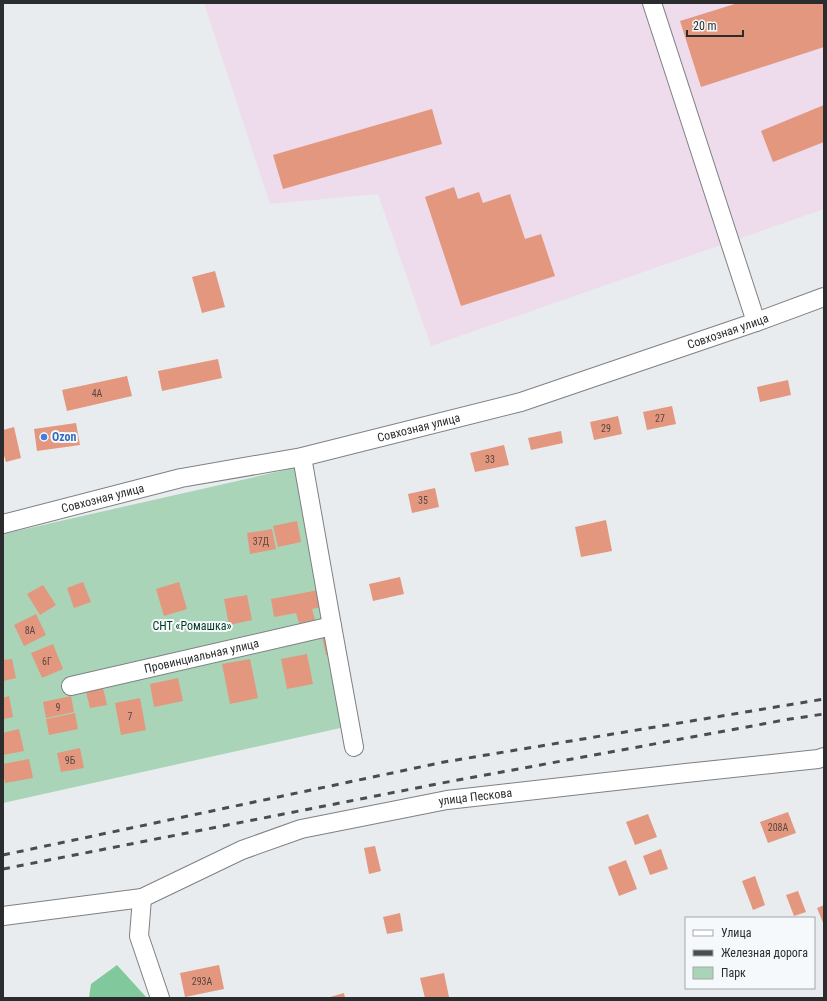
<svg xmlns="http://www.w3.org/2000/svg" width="827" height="1001" viewBox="0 0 827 1001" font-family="'Roboto Condensed',sans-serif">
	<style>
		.industrial { fill: #eedbeb }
		.green { fill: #aad4b8 }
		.forest { fill: #81c99c }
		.building { fill: #e2977e }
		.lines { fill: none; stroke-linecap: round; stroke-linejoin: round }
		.minor-casing { stroke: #7e8184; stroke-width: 20 }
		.minor { stroke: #fff; stroke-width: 18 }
		.rail { stroke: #4b4c4e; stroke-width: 3; stroke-dasharray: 7 7; stroke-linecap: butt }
		.shop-dot { fill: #3f7fe0; stroke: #f6f9fc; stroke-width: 1.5 }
		.labels { text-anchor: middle; stroke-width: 4; stroke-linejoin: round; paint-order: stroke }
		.number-label { font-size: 10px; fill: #594741 }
		.street-label { font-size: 12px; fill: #2b2c2d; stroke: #f6f9fc }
		.shop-label { font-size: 12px; font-weight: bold; fill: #366cbe; stroke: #f6f9fc; text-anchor: start }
		.park-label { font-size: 12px; fill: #003c20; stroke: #f6f9fc }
	</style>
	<rect width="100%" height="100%" fill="#e9ecef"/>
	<!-- industrial -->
	<path class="industrial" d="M204,3H824V209L431,346L378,194L270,204Z"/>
	<!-- green -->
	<path class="green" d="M303,466L354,725L3,803V534Z"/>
	<!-- forest -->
	<path class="forest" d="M117,965L147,998H89L91,984Z"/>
	<!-- building -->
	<g class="building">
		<path d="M738,3H824V47L701,87L680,21Z"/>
		<path d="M824,105V142L773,162L761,131Z"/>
		<path d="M432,109L442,144L283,189L273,155Z"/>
		<path d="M454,187L458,199L479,192L483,203L510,194L525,239L541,234L555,276L461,306L425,197Z"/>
		<path d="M215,271L225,307L202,313L192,277Z"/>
		<path d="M218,359L222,378L162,391L158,371Z"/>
		<path d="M127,376L132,396L67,411L62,390Z"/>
		<path d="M788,380L791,395L760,402L757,387Z"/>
		<path d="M672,406L676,424L647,430L643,412Z"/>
		<path d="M618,416L622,434L594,440L590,422Z"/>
		<path d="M76,423L80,445L37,451L34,429Z"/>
		<path d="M14,427L21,458L6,462L3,452V430Z"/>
		<path d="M561,431L563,443L531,450L528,438Z"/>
		<path d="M504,445L509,465L475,472L470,453Z"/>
		<path d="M435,488L439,507L412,513L408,494Z"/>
		<path d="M606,520L612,551L581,557L575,527Z"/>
		<path d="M297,521L301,542L278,547L273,526Z"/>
		<path d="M272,529L276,549L250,554L247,533Z"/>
		<path d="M400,577L404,594L373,601L369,584Z"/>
		<path d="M83,582L91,602L74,608L67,588Z"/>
		<path d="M179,582L187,609L164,616L156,589Z"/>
		<path d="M43,585L56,605L40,615L27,594Z"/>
		<path d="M319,590L322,607L312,609L315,620L299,623L296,613L274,617L271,599Z"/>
		<path d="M247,595L252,620L229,625L224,599Z"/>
		<path d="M36,614L46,635L24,646L14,625Z"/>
		<path d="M330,635L334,654L326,655L322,636Z"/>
		<path d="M53,644L63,669L42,678L31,653Z"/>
		<path d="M307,654L313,684L287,689L281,659Z"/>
		<path d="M12,659L16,678L3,681V660Z"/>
		<path d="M250,659L258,698L230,704L222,664Z"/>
		<path d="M178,678L183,701L154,707L150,684Z"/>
		<path d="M103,688L107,705L90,708L86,692Z"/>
		<path d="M9,696L13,717L3,719V698Z"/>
		<path d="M71,696L74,712L46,718L43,702Z"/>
		<path d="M140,698L146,730L121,735L115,703Z"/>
		<path d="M75,713L78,729L49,735L46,719Z"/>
		<path d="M19,729L24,751L3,755V733Z"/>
		<path d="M80,748L84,768L61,772L57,753Z"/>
		<path d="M29,759L33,778L5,783L3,773V764Z"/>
		<path d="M788,812L796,833L768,843L760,822Z"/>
		<path d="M648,814L657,837L635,845L626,822Z"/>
		<path d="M375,846L381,871L369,874L364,848Z"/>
		<path d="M661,849L668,869L650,875L643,856Z"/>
		<path d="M626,860L637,889L619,896L608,867Z"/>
		<path d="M755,876L765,905L753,910L742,881Z"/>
		<path d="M798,891L806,912L794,916L786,895Z"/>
		<path d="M824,905V925L817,908Z"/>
		<path d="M400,913L403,931L387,934L383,917Z"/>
		<path d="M219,965L224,989L185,997L180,973Z"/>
		<path d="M444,973L449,997L425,998L420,978Z"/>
		<path d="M344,993L345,998H330V997Z"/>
	</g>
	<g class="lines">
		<!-- minor casing -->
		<g class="minor-casing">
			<g id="minor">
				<path d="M652,3L756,322"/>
				<path d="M302,457L332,626L354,747"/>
				<path id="s1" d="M3,524L181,478L302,457L521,402L756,322L824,297"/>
				<path id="s2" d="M71,686L332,626"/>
				<path d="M142,898L139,936L160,998"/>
				<path id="s3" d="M3,916L142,898L242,850L301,829L447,800L686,773L818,759L824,757"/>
			</g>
		</g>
		<!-- minor -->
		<use href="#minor" class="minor"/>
		<!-- rail -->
		<g class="rail">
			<path d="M3,855L444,762L824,699"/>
			<path d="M3,869L442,783L790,719L824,714"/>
		</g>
	</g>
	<!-- markers -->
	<circle class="shop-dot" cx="44" cy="437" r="4"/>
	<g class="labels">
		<!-- number labels -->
		<g class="number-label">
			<text x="97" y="397">4А</text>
			<text x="660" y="422">27</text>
			<text x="606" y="432">29</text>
			<text x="490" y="463">33</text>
			<text x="423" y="504">35</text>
			<text x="261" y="545">37Д</text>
			<text x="30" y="634">8А</text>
			<text x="47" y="665">6Г</text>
			<text x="58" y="711">9</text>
			<text x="130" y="720">7</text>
			<text x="70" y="764">9Б</text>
			<text x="778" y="831">208А</text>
			<text x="202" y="985">293А</text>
		</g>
		<!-- street labels -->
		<g class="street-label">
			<text dy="4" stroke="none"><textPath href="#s1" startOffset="751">Совхозная улица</textPath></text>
			<text dy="4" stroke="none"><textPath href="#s1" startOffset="427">Совхозная улица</textPath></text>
			<text dy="4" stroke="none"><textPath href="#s1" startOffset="103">Совхозная улица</textPath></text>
			<text dy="4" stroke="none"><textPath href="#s2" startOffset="134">Провинциальная улица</textPath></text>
			<text dy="4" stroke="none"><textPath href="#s3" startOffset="491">улица Пескова</textPath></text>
		</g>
		<!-- shop labels -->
		<g class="shop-label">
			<text x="52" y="441">Ozon</text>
		</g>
		<!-- park labels -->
		<g class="park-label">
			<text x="192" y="630">СНТ «Ромашка»</text>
		</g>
	</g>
	<!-- border -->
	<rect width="827" height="1001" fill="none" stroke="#2b2c2d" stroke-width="8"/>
	<!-- legend -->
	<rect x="685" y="917" width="130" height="72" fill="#f6f9fc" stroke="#a5a7a9"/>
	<rect x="693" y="930" width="20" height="6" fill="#ffffff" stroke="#a5a7a9"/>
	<text x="721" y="937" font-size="12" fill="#2b2c2d">Улица</text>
	<rect x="693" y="950" width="20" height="6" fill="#4b4c4e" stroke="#a5a7a9"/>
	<text x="721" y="957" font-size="12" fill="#2b2c2d">Железная дорога</text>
	<rect x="693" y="967" width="20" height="12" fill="#aad4b8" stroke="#a5a7a9"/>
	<text x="721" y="977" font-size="12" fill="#2b2c2d">Парк</text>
	<!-- scale -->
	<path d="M687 30v6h56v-6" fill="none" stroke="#2b2c2d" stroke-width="2"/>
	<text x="693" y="30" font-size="12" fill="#2b2c2d" stroke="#f6f9fc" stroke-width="3" paint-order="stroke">20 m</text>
</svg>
